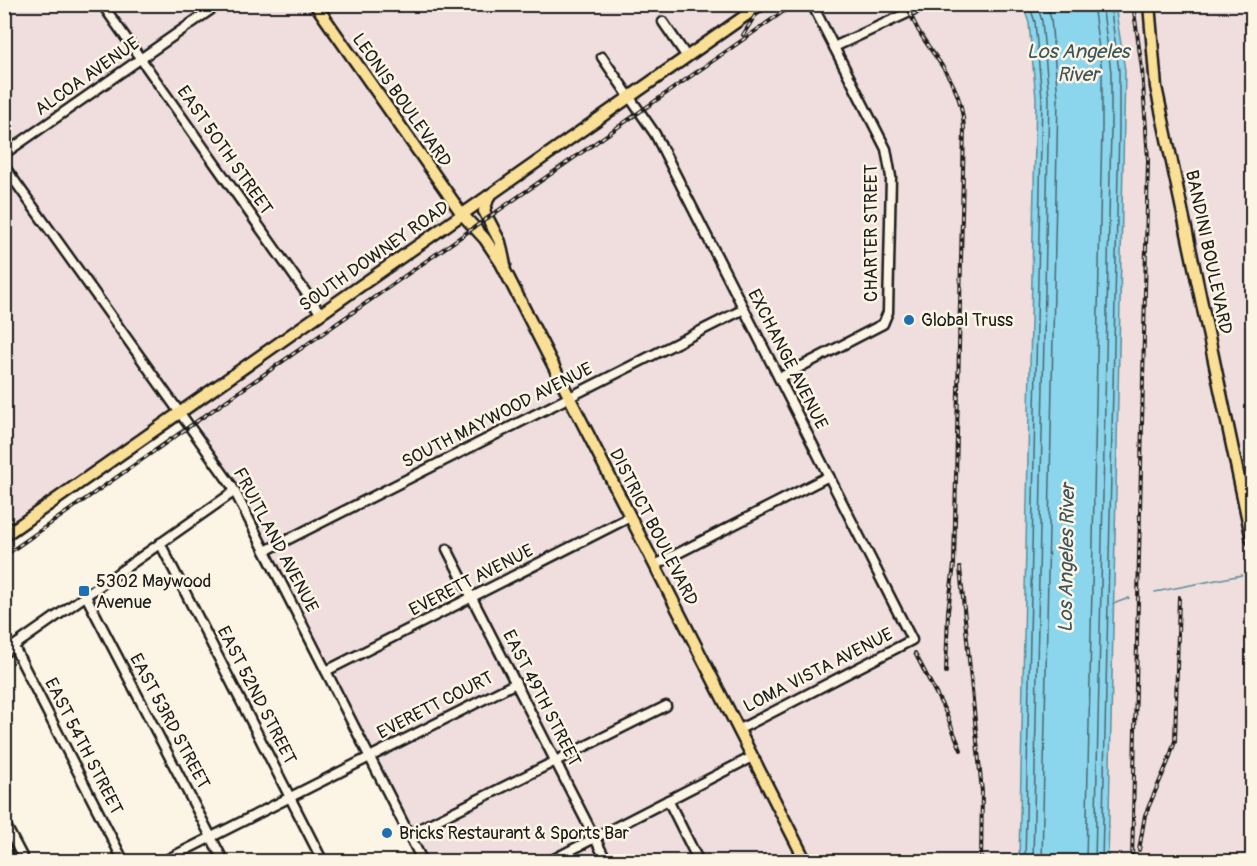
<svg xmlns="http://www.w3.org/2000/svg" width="1257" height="866" viewBox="0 0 1257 866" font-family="Pangolin,sans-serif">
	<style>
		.built { fill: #efdedd }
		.water { fill: #8cd6ed; stroke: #5f8c99; stroke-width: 1.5 }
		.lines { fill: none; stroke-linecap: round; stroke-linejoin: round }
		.shore { stroke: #496670; stroke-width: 1.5 }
		.stream { stroke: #5f8c99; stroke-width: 1.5 }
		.minor-casing { stroke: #1c1c1c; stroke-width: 13 }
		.major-casing { stroke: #1c1c1c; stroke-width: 15 }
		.minor { stroke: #fcf5e5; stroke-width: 8 }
		.major { stroke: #fadf96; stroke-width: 10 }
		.rail-casing { stroke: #1c1c1c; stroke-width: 4 }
		.rail { stroke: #fcf5e5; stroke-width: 1.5; stroke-dasharray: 4.5; stroke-linecap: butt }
		.poi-dot { fill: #1f6fb2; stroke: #fcf5e5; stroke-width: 2 }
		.labels { text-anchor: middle; stroke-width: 5; stroke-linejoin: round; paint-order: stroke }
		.street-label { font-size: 18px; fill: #1c1c1c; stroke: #fcf5e5 }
		.poi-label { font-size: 18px; fill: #1c1c1c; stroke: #fcf5e5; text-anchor: start }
		.water-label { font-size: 20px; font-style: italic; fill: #3e545b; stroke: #fcf5e5 }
	</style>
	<rect width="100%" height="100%" fill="#fcf5e5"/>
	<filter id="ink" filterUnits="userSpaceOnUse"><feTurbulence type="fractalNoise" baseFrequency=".0167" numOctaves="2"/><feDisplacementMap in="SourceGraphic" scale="12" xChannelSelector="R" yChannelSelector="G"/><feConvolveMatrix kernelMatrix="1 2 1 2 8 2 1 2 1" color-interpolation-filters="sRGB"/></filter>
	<g filter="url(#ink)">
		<!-- built -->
		<path class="built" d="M5,5H1252V861H422L237,496L195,436L202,430L185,406L5,531Z"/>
		<!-- water -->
		<path class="water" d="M1023,5H1115L1125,71L1108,861H1019L1036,98L1029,23Z"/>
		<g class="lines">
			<!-- shore -->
			<g class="shore">
				<path d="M1025,862L1042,98L1035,22L1029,4"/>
				<path d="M1033,862L1049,98L1042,21L1037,4"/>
				<path d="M1042,862L1058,98L1051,19L1047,4"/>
				<path d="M1086,862L1102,128V72L1093,4"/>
				<path d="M1095,862L1111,128V72L1102,4"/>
				<path d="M1102,862L1119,128V71L1110,4"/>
			</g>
			<!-- stream -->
			<g class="stream">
				<path d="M1155,592L1242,575"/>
				<path d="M1113,604L1129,598"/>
			</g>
			<!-- minor casing -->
			<g class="minor-casing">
				<g id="minor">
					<path d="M102,4L321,314"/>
					<path d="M663,22L687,57"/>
					<path d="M834,47L914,10"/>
					<path d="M602,57L655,134L912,640L738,730"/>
					<path d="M4,154L219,4"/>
					<path d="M4,166L232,486L423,862"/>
					<path d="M779,378L883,324L888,312L891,177L886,149L812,4"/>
					<path d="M160,543L323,862"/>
					<path d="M447,549L607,862"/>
					<path d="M265,551L744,309"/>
					<path d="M655,565L829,476"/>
					<path d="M86,596L224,862"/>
					<path d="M14,647L124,862"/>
					<path d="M4,653L235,491"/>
					<path d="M326,671L630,517"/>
					<path d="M668,800L699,862"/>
					<path d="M4,822L25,862"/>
					<path d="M409,834L666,706"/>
					<path d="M162,862L516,683"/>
					<path d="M548,862L752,757"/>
				</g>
			</g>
			<!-- major casing -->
			<g class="major-casing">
				<g id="major">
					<path d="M315,4L462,214L485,239L501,263L806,862"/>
					<path d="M1149,4L1156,87L1252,540"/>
					<path d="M489,196L484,211L500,242L505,265"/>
					<path d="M4,536L762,4"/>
				</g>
			</g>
			<!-- minor -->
			<use href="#minor" class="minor"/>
			<!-- major -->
			<use href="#major" class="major"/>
			<!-- rail casing -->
			<g class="rail-casing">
				<g id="rail">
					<path d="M907,4C921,52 961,70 964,128L954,565L948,611L946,672"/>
					<path d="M743,35L762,4"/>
					<path d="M4,556L794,4"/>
					<path d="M960,568L982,792L981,862"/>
					<path d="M915,653L945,711L961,750"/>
					<path d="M1139,850L1145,815L1168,762L1175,741L1179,597"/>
					<path d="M1132,862L1148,160L1142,69L1133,4"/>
				</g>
			</g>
			<!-- rail -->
			<use href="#rail" class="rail"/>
		</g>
	</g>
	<!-- markers -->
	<g class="poi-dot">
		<circle cx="909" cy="320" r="6"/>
		<rect x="78" y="585" width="12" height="12" rx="3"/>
		<circle cx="387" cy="833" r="6"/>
	</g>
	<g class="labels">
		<!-- street labels -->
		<g class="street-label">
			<text transform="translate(87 76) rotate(-35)" y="6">ALCOA AVENUE</text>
			<text transform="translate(402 100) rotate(55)" y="6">LEONIS BOULEVARD</text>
			<text transform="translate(225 150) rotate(55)" y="6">EAST 50TH STREET</text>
			<text transform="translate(871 233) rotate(-90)" y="6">CHARTER STREET</text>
			<text transform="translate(1209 252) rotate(78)" y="6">BANDINI BOULEVARD</text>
			<text transform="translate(374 256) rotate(-35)" y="6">SOUTH DOWNEY ROAD</text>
			<text transform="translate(788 359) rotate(63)" y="6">EXCHANGE AVENUE</text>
			<text transform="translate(497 415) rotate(-27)" y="6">SOUTH MAYWOOD AVENUE</text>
			<text transform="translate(654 527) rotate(63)" y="6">DISTRICT BOULEVARD</text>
			<text transform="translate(276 540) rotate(62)" y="6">FRUITLAND AVENUE</text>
			<text transform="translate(471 580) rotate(-27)" y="6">EVERETT AVENUE</text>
			<text transform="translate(818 670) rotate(-27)" y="6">LOMA VISTA AVENUE</text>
			<text transform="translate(257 695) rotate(63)" y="6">EAST 52ND STREET</text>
			<text transform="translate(542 698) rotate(63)" y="6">EAST 49TH STREET</text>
			<text transform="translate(435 705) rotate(-27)" y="6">EVERETT COURT</text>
			<text transform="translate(170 721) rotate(62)" y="6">EAST 53RD STREET</text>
			<text transform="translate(84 746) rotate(63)" y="6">EAST 54TH STREET</text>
		</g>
		<!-- poi labels -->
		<g class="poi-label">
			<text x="921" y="326">Global Truss</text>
			<text x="96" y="587">5302 Maywood<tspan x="96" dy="21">Avenue</tspan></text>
			<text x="399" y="839">Bricks Restaurant &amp; Sports Bar</text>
		</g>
		<!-- water labels -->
		<g class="water-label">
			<text x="1078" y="58">Los Angeles<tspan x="1078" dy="23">River</tspan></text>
			<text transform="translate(1066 558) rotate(-89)" y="7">Los Angeles River</text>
		</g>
	</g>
	<!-- margin -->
	<rect width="1257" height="866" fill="none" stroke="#fcf5e5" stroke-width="24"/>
	<rect x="12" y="12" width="1233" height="842" fill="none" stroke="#1c1c1c" stroke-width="2" filter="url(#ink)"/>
</svg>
